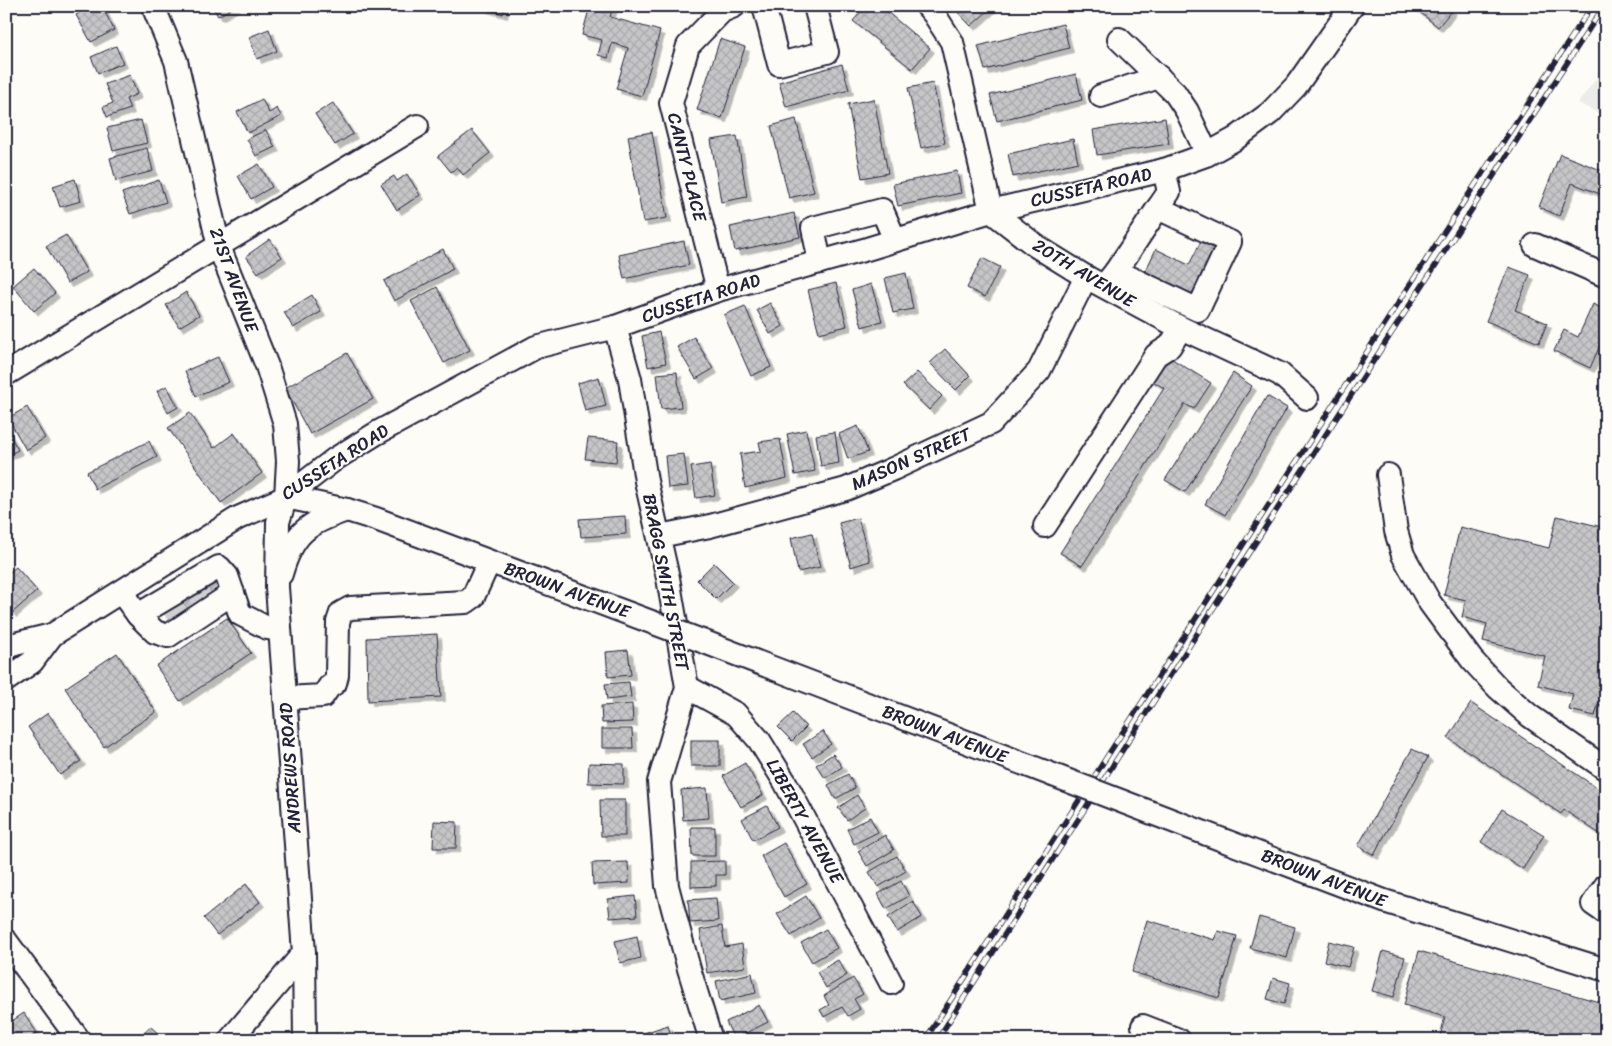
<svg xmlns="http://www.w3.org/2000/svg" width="1612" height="1046" viewBox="0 0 1612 1046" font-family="Sriracha,sans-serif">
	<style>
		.built { fill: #ecece9 }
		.building { fill: url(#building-cross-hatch); stroke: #22223b; filter: url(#shadow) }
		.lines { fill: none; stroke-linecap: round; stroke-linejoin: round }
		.minor-tunnel { stroke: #d1d0d1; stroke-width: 22; stroke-dasharray: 22 11; stroke-linecap: butt }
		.minor-casing { stroke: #22223b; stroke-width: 26 }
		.minor { stroke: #fdfcf7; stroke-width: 22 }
		.rail-casing { stroke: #22223b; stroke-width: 5.5 }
		.rail { stroke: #fdfcf7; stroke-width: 4; stroke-dasharray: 11; stroke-linecap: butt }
		.minor-bridge-casing { stroke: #22223b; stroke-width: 26; stroke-linecap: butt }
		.minor-bridge { stroke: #fdfcf7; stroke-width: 22 }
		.labels { text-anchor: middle; stroke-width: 4; stroke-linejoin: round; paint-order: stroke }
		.street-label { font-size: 18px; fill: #22223b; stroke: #fdfcf7 }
	</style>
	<defs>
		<pattern id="building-cross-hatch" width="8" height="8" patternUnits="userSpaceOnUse" patternTransform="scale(1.25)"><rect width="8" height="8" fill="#c6c6c8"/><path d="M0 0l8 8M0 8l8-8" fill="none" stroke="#aaaaad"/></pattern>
		<filter id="shadow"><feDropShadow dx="4.5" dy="4.5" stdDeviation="0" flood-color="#0004"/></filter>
	</defs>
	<rect width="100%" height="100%" fill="#fdfcf7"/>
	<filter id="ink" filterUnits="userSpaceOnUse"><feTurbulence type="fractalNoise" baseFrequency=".02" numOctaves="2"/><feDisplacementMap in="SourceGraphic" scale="10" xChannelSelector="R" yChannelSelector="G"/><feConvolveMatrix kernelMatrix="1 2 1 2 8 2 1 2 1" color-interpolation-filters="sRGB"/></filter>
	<g filter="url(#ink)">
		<!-- built -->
		<path class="built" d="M1606,65V117L1578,103Z"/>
		<!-- building -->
		<g class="building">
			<path d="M92,6H102L114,30L91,42L76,15Z"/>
			<path d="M212,6H236L218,16Z"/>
			<path d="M484,6H505L503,14L483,8Z"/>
			<path d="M590,6H613L610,17L660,31L642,96L616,89L628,48L612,43L608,58L598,55L602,40L582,35Z"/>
			<path d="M866,6H880L930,48L912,69L853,21Z"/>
			<path d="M952,6H989L991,8L971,26Z"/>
			<path d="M1412,6H1446L1452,10L1438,27Z"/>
			<path d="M1063,24L1069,48L985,70L978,46Z"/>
			<path d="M269,29L277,51L257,59L249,37Z"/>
			<path d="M720,39L745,47L722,118L697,110Z"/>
			<path d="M116,46L123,63L98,73L91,57Z"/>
			<path d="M842,64L849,90L786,107L779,82Z"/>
			<path d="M1076,74L1082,100L997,121L990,95Z"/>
			<path d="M130,75L137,94L126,99L130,109L107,117L103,107L113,103L105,84Z"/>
			<path d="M933,83L945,143L921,148L908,88Z"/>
			<path d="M262,99L269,113L277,108L281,116L248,133L237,112Z"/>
			<path d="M874,99L888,173L862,178L848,104Z"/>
			<path d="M333,103L353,134L335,145L315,114Z"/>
			<path d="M1165,118L1169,144L1097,155L1093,130Z"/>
			<path d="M796,119L814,192L789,198L771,126Z"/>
			<path d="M141,120L147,143L113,151L107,128Z"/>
			<path d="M266,130L275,147L256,156L247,139Z"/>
			<path d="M472,130L490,153L463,175L457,167L451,172L438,156Z"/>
			<path d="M652,132L667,218L643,222L628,136Z"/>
			<path d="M737,136L747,197L721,202L711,140Z"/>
			<path d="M1073,139L1078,162L1013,177L1008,154Z"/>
			<path d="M147,148L153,171L116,181L110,158Z"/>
			<path d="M1560,154L1606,172L1605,196L1572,183L1559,216L1539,207Z"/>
			<path d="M259,164L272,187L251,199L238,176Z"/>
			<path d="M957,171L961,193L898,206L893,184Z"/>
			<path d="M407,174L420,195L397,210L381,184L394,176L397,181Z"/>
			<path d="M75,179L81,201L60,207L53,186Z"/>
			<path d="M159,180L166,202L130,214L122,193Z"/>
			<path d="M794,213L800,237L735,251L730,227Z"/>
			<path d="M1205,233L1221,241L1193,298L1144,274L1156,249L1189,265Z"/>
			<path d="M66,235L87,272L67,283L46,246Z"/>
			<path d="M270,239L282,257L258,273L246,256Z"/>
			<path d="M684,241L689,265L624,279L619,255Z"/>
			<path d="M443,249L453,269L394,301L384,281Z"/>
			<path d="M982,258L1000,267L985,297L967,288Z"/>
			<path d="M1509,267L1530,275L1515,310L1547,323L1539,343L1486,321Z"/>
			<path d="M34,268L55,293L34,311L13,286Z"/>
			<path d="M906,273L913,309L893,313L885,278Z"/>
			<path d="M836,283L847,326L819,333L808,290Z"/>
			<path d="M871,284L882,321L862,327L852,290Z"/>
			<path d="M437,287L470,350L444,363L411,301Z"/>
			<path d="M186,292L199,315L179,327L166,305Z"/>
			<path d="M312,295L321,312L293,328L284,312Z"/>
			<path d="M770,303L783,326L770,334L757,310Z"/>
			<path d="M1593,304L1606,310V332L1590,368L1554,351L1564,330L1578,337Z"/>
			<path d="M745,306L771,367L751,376L724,315Z"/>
			<path d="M659,332L666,363L648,367L642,336Z"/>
			<path d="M694,337L713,369L696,379L677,347Z"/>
			<path d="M945,349L970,376L956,390L930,363Z"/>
			<path d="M347,353L373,399L310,434L285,388Z"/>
			<path d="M1164,354L1211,383L1194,409L1185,404L1082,566L1060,553L1164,388L1148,378Z"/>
			<path d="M218,357L229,382L196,396L185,371Z"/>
			<path d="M677,372L681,407L661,409L657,374Z"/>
			<path d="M917,372L942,396L929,410L903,385Z"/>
			<path d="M1233,373L1252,386L1185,492L1165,480Z"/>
			<path d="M599,377L606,406L585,411L578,383Z"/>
			<path d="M167,386L178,407L168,413L157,391Z"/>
			<path d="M1267,396L1287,408L1225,515L1205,504Z"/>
			<path d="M27,407L45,438L26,450L8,418Z"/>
			<path d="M190,413L214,448L234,433L262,473L221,503L168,428Z"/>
			<path d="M858,426L868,452L848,459L839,434Z"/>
			<path d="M6,428L18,450L6,456Z"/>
			<path d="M806,430L815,471L795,475L787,434Z"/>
			<path d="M835,432L839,463L821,466L816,435Z"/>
			<path d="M588,438L618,441L616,462L585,459Z"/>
			<path d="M780,439L787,478L745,488L740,454L761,451L759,442Z"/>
			<path d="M149,441L157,457L95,489L87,472Z"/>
			<path d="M684,454L688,486L668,488L665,456Z"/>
			<path d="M710,464L715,495L696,498L691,467Z"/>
			<path d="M625,516L626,534L581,537L579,519Z"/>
			<path d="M1557,516L1606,528V706L1598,704L1595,716L1569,710L1573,694L1538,685L1545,656L1483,641L1487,624L1462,617L1466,600L1444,595L1460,527L1549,548Z"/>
			<path d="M858,518L870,561L851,567L839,523Z"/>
			<path d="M812,533L820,567L798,572L791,538Z"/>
			<path d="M714,563L733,582L716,599L697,580Z"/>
			<path d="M16,567L37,591L12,613L6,605V575Z"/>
			<path d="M213,577L223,592L173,626L163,611Z"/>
			<path d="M227,618L251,653L180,701L156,666Z"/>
			<path d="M437,634L441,697L368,701L367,638Z"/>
			<path d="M628,650L631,675L608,677L606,652Z"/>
			<path d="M117,653L156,712L104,747L65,688Z"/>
			<path d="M629,682L631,697L607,700L605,684Z"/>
			<path d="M1471,703L1606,794V838L1564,810L1561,814L1448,738Z"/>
			<path d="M632,704L633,722L602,723L601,706Z"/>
			<path d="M48,713L81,761L60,775L28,727Z"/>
			<path d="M793,713L806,727L792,741L778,727Z"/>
			<path d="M602,729H632L633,748H602Z"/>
			<path d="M823,731L831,744L812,757L803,744Z"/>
			<rect x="691" y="740" width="29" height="26"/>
			<path d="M1412,749L1428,757L1374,855L1358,846Z"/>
			<path d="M833,754L842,767L825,778L816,765Z"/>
			<path d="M589,763L624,764V784L588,783Z"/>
			<path d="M745,763L763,795L741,807L723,776Z"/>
			<path d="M848,774L855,788L835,799L828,785Z"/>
			<path d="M707,788L709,818L683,820L681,790Z"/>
			<path d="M857,795L865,808L847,820L838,808Z"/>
			<path d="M600,800H625V836H601Z"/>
			<path d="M767,806L778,827L753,840L742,819Z"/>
			<path d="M1502,809L1544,835L1523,869L1481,842Z"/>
			<path d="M870,817L878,832L854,844L847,829Z"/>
			<path d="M434,821L457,822L456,848H433Z"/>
			<path d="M691,827H715V856H692Z"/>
			<path d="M885,835L894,850L867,866L858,851Z"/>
			<path d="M784,843L807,884L784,897L761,856Z"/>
			<path d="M897,856L906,871L878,887L869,872Z"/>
			<path d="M725,861V875H716V886L691,887V862Z"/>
			<path d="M628,862L629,883L593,885L592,863Z"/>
			<path d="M901,881L909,896L886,909L878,894Z"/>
			<path d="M246,884L260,902L217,935L204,918Z"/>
			<path d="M635,896L637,916L610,918L608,899Z"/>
			<path d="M806,896L819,918L791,936L777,914Z"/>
			<path d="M716,898L718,921L690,923L688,900Z"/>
			<path d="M913,901L922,917L897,932L888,917Z"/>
			<path d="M1259,917L1295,927L1287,958L1250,948Z"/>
			<path d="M1147,920L1215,940L1218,931L1237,936L1219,998L1132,972Z"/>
			<path d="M722,926L725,947L742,944L745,967L707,973L700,930Z"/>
			<path d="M826,929L837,948L812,962L801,943Z"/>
			<path d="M637,936L641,958L620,963L615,941Z"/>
			<path d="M1329,941L1354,947L1348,967L1324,961Z"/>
			<path d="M1383,951L1405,957L1394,997L1372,991Z"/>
			<path d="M1419,951L1606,1004V1040H1439L1445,1017L1404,1005Z"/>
			<path d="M838,960L847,975L826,988L817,972Z"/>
			<path d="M752,973L756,993L720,1001L716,981Z"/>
			<path d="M853,978L863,994L854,999L860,1009L848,1016L842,1007L824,1017L820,1010L829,1005L824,996Z"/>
			<path d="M1273,978L1290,983L1284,1004L1267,999Z"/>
			<path d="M759,1005L768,1022L734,1039L726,1022Z"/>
			<path d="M24,1013L37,1033L26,1040H13L6,1029V1025Z"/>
			<path d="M668,1025L672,1040H623Z"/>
			<path d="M150,1026L165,1040H138Z"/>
			<path d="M249,1027L264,1040H238Z"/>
		</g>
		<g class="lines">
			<!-- minor-tunnel -->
			<g class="minor-tunnel">
				<path d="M195,589L205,604"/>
				<path d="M171,605L181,620"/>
			</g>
			<!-- minor casing -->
			<g class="minor-casing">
				<g id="minor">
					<path d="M153,6L176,61L219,247L267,366L285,424L288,461L286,497L278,522L277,587L304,953L305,1040"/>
					<path d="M764,6L779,64L827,52L815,6"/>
					<path d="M927,6L934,14L952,42L991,211L1036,246L1086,277L1181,328L1280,374L1307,398"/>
					<path d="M1119,39L1175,93L1187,111L1207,154"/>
					<path d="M1101,96L1159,77"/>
					<path d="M1535,245L1606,276"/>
					<path d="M820,262L813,228L882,210L895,240"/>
					<path d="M1116,271L1158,208"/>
					<path d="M1104,286L1116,271L1198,310L1230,242L1158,208L1169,192L1164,170"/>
					<path d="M718,290L671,103L688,46L722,11L734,6"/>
					<path d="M615,327L630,379L646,481L668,578L687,687L659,782L667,886L689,969L711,1040"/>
					<path d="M6,374L417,126"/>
					<path d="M1388,475L1396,531L1403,555L1430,603L1472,660L1498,688L1530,716L1606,769"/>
					<path d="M286,497L347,510L376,519L654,623"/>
					<path d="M1045,526L1156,355L1170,346L1181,328"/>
					<path d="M659,536L710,526L846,489L893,469L991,423L1039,371L1086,277"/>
					<path d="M281,574C293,532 308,523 347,510"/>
					<path d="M121,592L138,615L219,567L227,576L240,614L267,628L280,630"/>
					<path d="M138,615L155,632L168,636L233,593"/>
					<path d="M702,641L1053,775"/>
					<path d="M6,649L15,644L52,635L238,518L286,497L335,459L377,433L536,347L615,327L718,290L867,249L991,211L1164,170L1206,155L1235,139L1270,113L1296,86L1352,6"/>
					<path d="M6,680L32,662L52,635"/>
					<path d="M687,687L736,714L759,740L785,782L891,983"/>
					<path d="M285,698L323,696L329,687L335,683L337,675L338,622L341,613L350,608L466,602L473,597L489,562"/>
					<path d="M1207,834L1384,901L1606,970"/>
					<path d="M1606,885L1593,904L1606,913"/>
					<path d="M6,941L79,1040"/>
					<path d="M1143,1026L1179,1040"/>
					<path d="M230,1040L304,953"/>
				</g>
			</g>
			<!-- minor -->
			<use href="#minor" class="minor"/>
			<!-- rail casing -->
			<g class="rail-casing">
				<g id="rail">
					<path d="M925,1040L1433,249L1592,6"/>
					<path d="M937,1040L1250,551L1604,6"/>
				</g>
			</g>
			<!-- rail -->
			<use href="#rail" class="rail"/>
			<!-- minor-bridge casing -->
			<g class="minor-bridge-casing">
				<g id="minor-bridge">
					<path d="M654,623L702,641"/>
					<path d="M1053,775L1207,834"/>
				</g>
			</g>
			<!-- minor-bridge -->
			<use href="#minor-bridge" class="minor-bridge"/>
		</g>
	</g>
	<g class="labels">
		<!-- street labels -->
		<g class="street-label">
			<text transform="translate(687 167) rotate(76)" y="6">CANTY PLACE</text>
			<text transform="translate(1091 187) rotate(-13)" y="6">CUSSETA ROAD</text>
			<text transform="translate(1084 273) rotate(31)" y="6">20TH AVENUE</text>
			<text transform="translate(234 280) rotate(70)" y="6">21ST AVENUE</text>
			<text transform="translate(701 298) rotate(-18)" y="6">CUSSETA ROAD</text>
			<text transform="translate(911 459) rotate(-24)" y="6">MASON STREET</text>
			<text transform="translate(335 462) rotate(-33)" y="6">CUSSETA ROAD</text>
			<text transform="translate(666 582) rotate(79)" y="6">BRAGG SMITH STREET</text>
			<text transform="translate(567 590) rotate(20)" y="6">BROWN AVENUE</text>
			<text transform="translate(945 734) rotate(21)" y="6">BROWN AVENUE</text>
			<text transform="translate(290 768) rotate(-94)" y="6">ANDREWS ROAD</text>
			<text transform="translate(805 821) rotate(61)" y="6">LIBERTY AVENUE</text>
			<text transform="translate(1324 878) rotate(21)" y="6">BROWN AVENUE</text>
		</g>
	</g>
	<!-- margin -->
	<rect width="1612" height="1046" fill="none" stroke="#fdfcf7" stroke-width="25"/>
	<rect x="12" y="12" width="1587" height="1021" fill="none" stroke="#22223b" stroke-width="2" filter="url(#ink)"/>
</svg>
